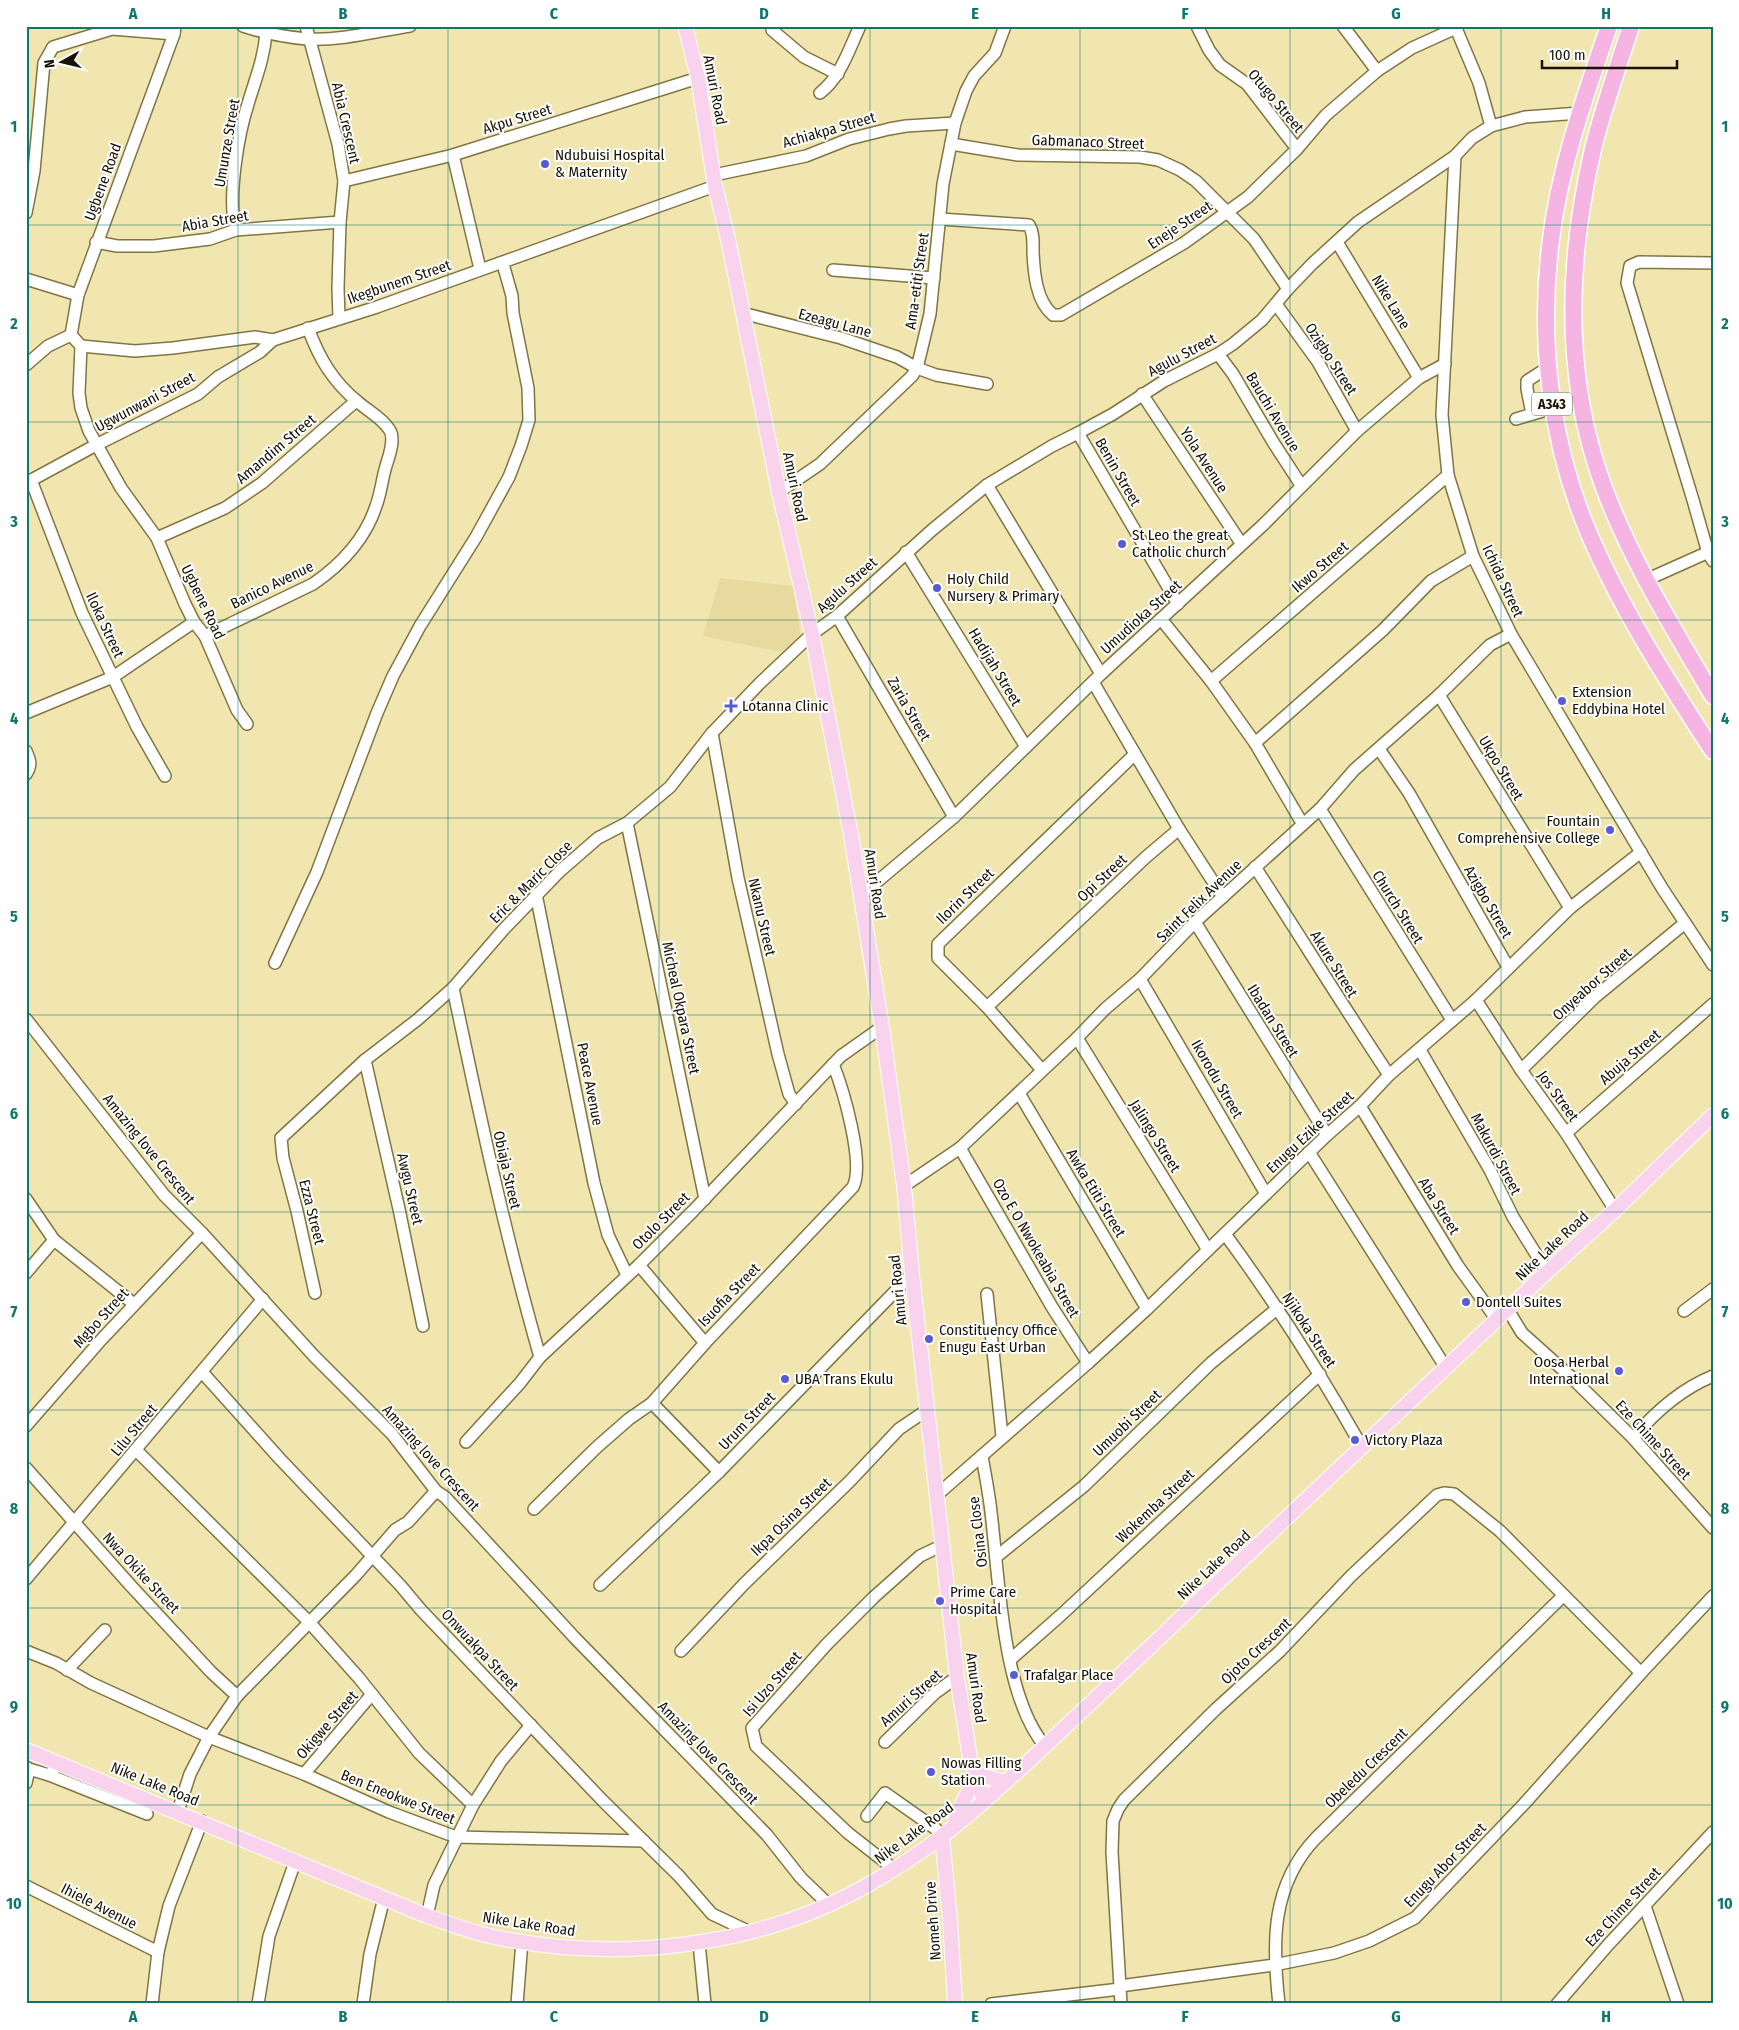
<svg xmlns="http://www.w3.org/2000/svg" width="1739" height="2030" viewBox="0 0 1739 2030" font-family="'Fira Sans Condensed',sans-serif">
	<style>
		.built { fill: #e8da9e }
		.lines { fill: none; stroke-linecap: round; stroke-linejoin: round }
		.minor-casing { stroke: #807543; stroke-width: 14 }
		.major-casing { stroke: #fff; stroke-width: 16 }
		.highway-casing { stroke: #fff; stroke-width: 19 }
		.minor { stroke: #fff; stroke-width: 11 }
		.major { stroke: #f9d2ee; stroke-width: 14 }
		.highway { stroke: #f5b4e2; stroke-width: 16 }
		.grid { fill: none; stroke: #0f766e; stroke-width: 1; stroke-opacity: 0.55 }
		.poi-dot { fill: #585bd2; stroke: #fff; stroke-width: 2 }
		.labels { text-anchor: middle; stroke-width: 4; stroke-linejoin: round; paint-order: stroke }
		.shield { fill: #fff; stroke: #5d594d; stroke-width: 1 }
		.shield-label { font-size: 14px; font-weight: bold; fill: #171201 }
		.street-label { font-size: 15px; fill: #171201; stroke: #fff }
		.poi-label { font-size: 15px; fill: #171201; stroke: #fff; text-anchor: start }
		.neatline { fill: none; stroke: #0f766e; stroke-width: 2 }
		.grid-label { font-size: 16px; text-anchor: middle; font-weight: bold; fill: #0f766e }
	</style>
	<rect width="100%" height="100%" fill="#f2e6b0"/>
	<!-- built -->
	<path class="built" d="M720,578L793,586L801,638L781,652L703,636Z"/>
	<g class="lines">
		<!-- minor casing -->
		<g class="minor-casing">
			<g id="minor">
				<path d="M243,26C264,33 285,37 307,39C341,41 377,31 410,26"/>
				<path d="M306,26L338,144L344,181L340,222L338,288L339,318"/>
				<path d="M1197,26L1209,50L1220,65L1247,84L1297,149"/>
				<path d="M1343,26L1377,71"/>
				<path d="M1455,26L1479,83L1491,126"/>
				<path d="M772,30L804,57L838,74"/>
				<path d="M820,93C841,77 849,49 860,26"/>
				<path d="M951,144L1018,155L1140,157L1158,160L1180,170L1196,181L1254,239L1288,289"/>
				<path d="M453,155L480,269"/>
				<path d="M1455,156L1442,415L1448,475L1473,556L1511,634L1662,888L1713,965"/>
				<path d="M714,175L806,156L849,139L889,129L906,126L955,123"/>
				<path d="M344,181L453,155L698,78"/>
				<path d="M26,213L34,171L44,63L53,47L112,29L174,34"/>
				<path d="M940,219L1029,225C1034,233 1033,243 1033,252C1034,273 1036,301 1053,315H1061L1184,243L1248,197L1297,149L1326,115L1377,71L1412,48L1456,28"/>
				<path d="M236,230C227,200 238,135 248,104C255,80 264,59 266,33"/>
				<path d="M96,242L117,246H154L210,239L236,230L340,222"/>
				<path d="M1337,242L1419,378"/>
				<path d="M1713,263L1639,262L1630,266L1627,283L1693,500L1708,553L1713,561"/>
				<path d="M833,270L934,278"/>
				<path d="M26,279L78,295"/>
				<path d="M1276,304L1318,362L1357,431"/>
				<path d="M742,313L841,338L897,357L917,368L936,375L987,384"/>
				<path d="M81,346L135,351L173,348L255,337L273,340L377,307L715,186"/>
				<path d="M81,346L79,393L81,408L89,431L121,488L157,538L185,604L194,622L205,636L237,710L247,724"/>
				<path d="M81,346L71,335L78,295L174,34L175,26"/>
				<path d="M1218,354L1233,374L1273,442L1301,485"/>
				<path d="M26,365L48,346L71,335"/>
				<path d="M1142,394L1241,543"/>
				<path d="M1532,414L1527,389V381L1547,368"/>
				<path d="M1516,419L1553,408"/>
				<path d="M1078,433L1178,604"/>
				<path d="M31,480L82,613L137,727L165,776"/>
				<path d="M26,483L96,445L198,394L218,377L260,352L273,340"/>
				<path d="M987,485L1101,674"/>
				<path d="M779,492L820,464L912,376L917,368L930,314L943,184L955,123L966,91L974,76L995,53L1005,26"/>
				<path d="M157,538L225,508L262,483L356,401"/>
				<path d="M906,552L1026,747"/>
				<path d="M1646,580L1713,550"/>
				<path d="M837,616L954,817"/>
				<path d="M1161,619L1211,681L1255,743L1302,823"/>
				<path d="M205,636L313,584C342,564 365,540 376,506C381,493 382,479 386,466C389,456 396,438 389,429C381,417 368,411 358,402C333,382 319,358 308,328"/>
				<path d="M1211,681L1448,475"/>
				<path d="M1093,682L1179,829"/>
				<path d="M1439,695L1570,908"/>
				<path d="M26,713L113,677L194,622"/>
				<path d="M712,733L738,878L778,1054L789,1094L796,1104"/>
				<path d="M1255,743L1383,630L1431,581L1473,556"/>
				<path d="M1379,749L1409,793L1508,967"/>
				<path d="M26,751C30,760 32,765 26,774"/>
				<path d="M1320,809L1452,1020"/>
				<path d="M627,823L705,1199"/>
				<path d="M1255,867C1300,936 1343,1006 1389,1075"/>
				<path d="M536,894L594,1183L608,1235L627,1275"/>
				<path d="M860,896L954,817L1101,674L1263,525L1357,431L1419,378L1445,364"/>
				<path d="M1195,922L1327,1135"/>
				<path d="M275,963L317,872L377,713L393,676L420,626L476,537L509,477L521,446L529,420L528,388L513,313L512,296L503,264L500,263"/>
				<path d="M1140,979L1266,1194"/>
				<path d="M453,988C479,1112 505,1235 540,1357"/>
				<path d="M1476,1000L1521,1070L1566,1133L1615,1210"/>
				<path d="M987,1007L1146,857L1179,829L1223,897"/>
				<path d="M26,1019L164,1195L202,1233L314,1356L392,1434L436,1491L445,1497L574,1637L767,1835L801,1878L828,1904"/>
				<path d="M1077,1038L1208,1250"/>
				<path d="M1420,1050L1490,1170L1513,1217L1547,1272"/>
				<path d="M365,1060L399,1209L423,1326"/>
				<path d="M1042,1070L987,1007L938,958V944L1135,754"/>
				<path d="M1521,1070L1595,997L1685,923"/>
				<path d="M1019,1093L1147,1309"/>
				<path d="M1360,1106L1458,1266L1497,1320"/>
				<path d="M1566,1133L1713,1004"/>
				<path d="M960,1148L1052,1307L1088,1363"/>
				<path d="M1309,1152L1446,1368"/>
				<path d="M904,1186L960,1148L1077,1038L1105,1009L1140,979L1195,922L1320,809L1354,770L1439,695L1490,645L1511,634"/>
				<path d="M26,1199L54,1240L26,1273"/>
				<path d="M1225,1234C1275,1302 1320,1373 1362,1447"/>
				<path d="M54,1240L134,1304"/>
				<path d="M639,1265L705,1343"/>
				<path d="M315,1293L297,1211L283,1158L281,1138L365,1060L417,1020L453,988L504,929L560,871L598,838L627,823L670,787L712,733L759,684L812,634L837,616L932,530L987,485L1052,446L1078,433L1113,414L1164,381L1218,354L1233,344L1262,320L1288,289L1312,264L1358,222L1455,156L1472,138L1491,126L1525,117L1580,113"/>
				<path d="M987,1294L1002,1436"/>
				<path d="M1508,1310L1522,1333L1570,1376L1633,1438L1713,1528"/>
				<path d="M1684,1311L1713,1289"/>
				<path d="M202,1372L280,1459L400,1585L421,1610L603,1801L679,1876L712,1914L750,1932"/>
				<path d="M652,1403L719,1472"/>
				<path d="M26,1426L101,1340L202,1233"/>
				<path d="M1633,1438C1655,1412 1681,1389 1713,1376"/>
				<path d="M466,1442L520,1383L540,1357L639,1265L693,1211L841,1056L882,1027"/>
				<path d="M136,1450L309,1622L359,1678L419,1753L473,1805"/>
				<path d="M982,1456C985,1474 989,1493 991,1512C999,1577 1002,1696 1045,1746"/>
				<path d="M26,1468L131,1586L211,1672L237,1696"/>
				<path d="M938,1494L1088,1363L1147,1309L1327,1135L1360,1106L1389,1075L1476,1000L1570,908L1641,852"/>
				<path d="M534,1509L597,1447L629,1419L652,1403L705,1343L853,1187C865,1163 843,1089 833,1064"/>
				<path d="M996,1557L1084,1486L1211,1363L1278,1308"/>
				<path d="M26,1579L263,1299"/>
				<path d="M600,1585L719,1472L912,1274"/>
				<path d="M26,1651L56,1663L91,1683L209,1737L304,1774L389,1812L456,1837L644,1841"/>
				<path d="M681,1651L744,1584L850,1481L899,1429L927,1410"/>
				<path d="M1011,1659L1061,1615L1320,1374"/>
				<path d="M67,1670L105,1630"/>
				<path d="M885,1742L935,1693L957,1677"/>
				<path d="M26,1767L29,1769L26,1783"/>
				<path d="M29,1769L49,1775L53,1771"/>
				<path d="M304,1774L372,1694"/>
				<path d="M49,1775L147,1814"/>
				<path d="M178,1811L190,1774L209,1737L237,1696L356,1575L395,1530L408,1522L436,1491"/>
				<path d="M867,1816L885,1793L936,1829L942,1836"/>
				<path d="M894,1869L848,1833L756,1746L752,1728L827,1644L874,1597L920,1556L941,1546"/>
				<path d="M26,1886L158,1952"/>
				<path d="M1645,1906L1678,2004"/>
				<path d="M427,1916L434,1885L473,1805L501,1761L531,1725"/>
				<path d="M699,1943L705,2004"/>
				<path d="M1120,1986L1274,1965L1334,1953L1369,1941L1415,1918L1524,1804L1641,1673L1713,1596"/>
				<path d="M152,2004L158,1952L169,1906L202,1821"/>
				<path d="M258,2004L269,1936L295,1862"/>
				<path d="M363,2004L370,1954L384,1898"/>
				<path d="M517,2004L522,1941"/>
				<path d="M991,2004L1120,1989"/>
				<path d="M1121,2004L1112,1852L1113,1821L1118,1809L1124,1800L1216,1709L1280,1651L1351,1576L1437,1495L1444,1493L1454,1494L1500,1531L1641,1673"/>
				<path d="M1279,2004C1272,1943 1271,1885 1316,1838L1563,1596"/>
				<path d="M1557,2004L1608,1945L1713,1832"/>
			</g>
		</g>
		<!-- major casing -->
		<g class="major-casing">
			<g id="major">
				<path d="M685,26L698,78L715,186L728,239L779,492L812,634L851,835L882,1027L904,1186L912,1274L957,1677L970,1758L984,1800"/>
				<path d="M26,1750L427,1916C445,1922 463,1929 481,1934C607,1964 752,1950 866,1886C892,1871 918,1855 942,1836C972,1814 999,1787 1028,1762L1547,1272L1615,1210L1713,1115"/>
				<path d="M977,1774L1005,1782"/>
				<path d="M954,1825L959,1810L972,1785"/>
				<path d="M942,1836L950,1920L955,2004"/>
			</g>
		</g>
		<!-- highway casing -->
		<g class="highway-casing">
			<g id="highway">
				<path d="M1609,26C1585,96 1560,166 1551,239C1538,339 1550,443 1590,536C1623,612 1668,682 1713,751"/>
				<path d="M1631,26C1618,67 1603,108 1593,149C1567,261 1563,376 1603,485C1630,559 1673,628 1713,696"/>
			</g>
		</g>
		<!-- minor -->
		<use href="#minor" class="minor"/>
		<!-- major -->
		<use href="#major" class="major"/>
		<!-- highway -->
		<use href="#highway" class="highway"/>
	</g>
	<!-- grid -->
	<path class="grid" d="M238,26V2004M448,26V2004M659,26V2004M870,26V2004M1080,26V2004M1290,26V2004M1501,26V2004M26,225H1713M26,422H1713M26,620H1713M26,818H1713M26,1015H1713M26,1212H1713M26,1410H1713M26,1608H1713M26,1805H1713"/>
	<!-- markers -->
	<g class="poi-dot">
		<circle cx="545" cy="164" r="5"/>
		<circle cx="1122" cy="544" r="5"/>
		<circle cx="937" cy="588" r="5"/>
		<circle cx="1562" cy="701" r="5"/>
		<path d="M728.5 698.5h5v5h5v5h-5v5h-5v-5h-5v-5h5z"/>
		<circle cx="1610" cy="830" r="5"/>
		<circle cx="1466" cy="1302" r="5"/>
		<circle cx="929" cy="1339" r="5"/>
		<circle cx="1619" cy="1371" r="5"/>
		<circle cx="785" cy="1379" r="5"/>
		<circle cx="1355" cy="1440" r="5"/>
		<circle cx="940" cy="1601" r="5"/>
		<circle cx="1014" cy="1675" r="5"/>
		<circle cx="931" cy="1772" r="5"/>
	</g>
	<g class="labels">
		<!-- shield labels -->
		<rect class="shield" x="1532" y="392.5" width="40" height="23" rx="4"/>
		<g class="shield-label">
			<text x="1552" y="409">A343</text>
		</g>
		<!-- street labels -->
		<g class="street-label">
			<text transform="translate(715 90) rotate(79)" y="5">Amuri Road</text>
			<text transform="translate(1276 101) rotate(50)" y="5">Otugo Street</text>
			<text transform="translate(517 119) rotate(-17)" y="5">Akpu Street</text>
			<text transform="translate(346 123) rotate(77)" y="5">Abia Crescent</text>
			<text transform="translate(829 130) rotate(-16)" y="5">Achiakpa Street</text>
			<text transform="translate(1088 142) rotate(2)" y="5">Gabmanaco Street</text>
			<text transform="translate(227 143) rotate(-80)" y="5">Umunze Street</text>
			<text transform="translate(103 182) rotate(-70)" y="5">Ugbene Road</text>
			<text transform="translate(215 221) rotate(-10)" y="5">Abia Street</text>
			<text transform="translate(1180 225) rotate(-34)" y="5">Eneje Street</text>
			<text transform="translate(917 281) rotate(-82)" y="5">Ama-etiti Street</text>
			<text transform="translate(399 282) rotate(-19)" y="5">Ikegbunem Street</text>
			<text transform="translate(1391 302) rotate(59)" y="5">Nike Lane</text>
			<text transform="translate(835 323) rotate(15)" y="5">Ezeagu Lane</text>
			<text transform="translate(1182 355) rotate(-28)" y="5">Agulu Street</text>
			<text transform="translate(1331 359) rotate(57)" y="5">Ozigbo Street</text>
			<text transform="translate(145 402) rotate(-28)" y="5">Ugwunwani Street</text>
			<text transform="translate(1273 412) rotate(59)" y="5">Bauchi Avenue</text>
			<text transform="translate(276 449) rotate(-40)" y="5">Amandim Street</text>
			<text transform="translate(1204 460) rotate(57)" y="5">Yola Avenue</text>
			<text transform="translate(1118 472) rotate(60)" y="5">Benin Street</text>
			<text transform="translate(795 487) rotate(78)" y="5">Amuri Road</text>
			<text transform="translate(1320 567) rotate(-41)" y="5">Ikwo Street</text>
			<text transform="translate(1503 581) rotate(65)" y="5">Ichida Street</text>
			<text transform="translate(272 585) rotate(-26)" y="5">Banico Avenue</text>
			<text transform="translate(847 585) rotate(-42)" y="5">Agulu Street</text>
			<text transform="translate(203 602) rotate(64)" y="5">Ugbene Road</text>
			<text transform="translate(1141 617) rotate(-42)" y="5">Umudioka Street</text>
			<text transform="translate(105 625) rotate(65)" y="5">Iloka Street</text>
			<text transform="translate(995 667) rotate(59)" y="5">Hadijah Street</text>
			<text transform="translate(909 709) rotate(60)" y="5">Zaria Street</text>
			<text transform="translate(1501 768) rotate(59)" y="5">Ukpo Street</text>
			<text transform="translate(1102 878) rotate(-43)" y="5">Opi Street</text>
			<text transform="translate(531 882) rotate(-45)" y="5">Eric &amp; Maric Close</text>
			<text transform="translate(875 884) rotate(81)" y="5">Amuri Road</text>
			<text transform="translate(965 896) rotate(-44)" y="5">Ilorin Street</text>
			<text transform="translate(1199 901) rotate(-44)" y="5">Saint Felix Avenue</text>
			<text transform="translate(1488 902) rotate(60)" y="5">Azigbo Street</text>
			<text transform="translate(1398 907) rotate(58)" y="5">Church Street</text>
			<text transform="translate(762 917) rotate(77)" y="5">Nkanu Street</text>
			<text transform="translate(1334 964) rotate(58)" y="5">Akure Street</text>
			<text transform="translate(1592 984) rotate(-42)" y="5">Onyeabor Street</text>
			<text transform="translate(681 1008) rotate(78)" y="5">Micheal Okpara Street</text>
			<text transform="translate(1273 1021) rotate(58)" y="5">Ibadan Street</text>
			<text transform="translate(1630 1057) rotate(-41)" y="5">Abuja Street</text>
			<text transform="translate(1217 1079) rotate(60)" y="5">Ikorodu Street</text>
			<text transform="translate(590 1084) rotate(79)" y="5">Peace Avenue</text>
			<text transform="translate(1558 1096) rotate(54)" y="5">Jos Street</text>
			<text transform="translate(1310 1132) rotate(-43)" y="5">Enugu Ezike Street</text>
			<text transform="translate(1155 1136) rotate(58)" y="5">Jalingo Street</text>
			<text transform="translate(149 1149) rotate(51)" y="5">Amazing love Crescent</text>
			<text transform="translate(1496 1154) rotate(62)" y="5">Makurdi Street</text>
			<text transform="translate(507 1170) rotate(77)" y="5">Obiaja Street</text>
			<text transform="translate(410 1189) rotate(77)" y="5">Awgu Street</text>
			<text transform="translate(1096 1193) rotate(59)" y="5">Awka Etiti Street</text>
			<text transform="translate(1439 1206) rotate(58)" y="5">Aba Street</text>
			<text transform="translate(312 1212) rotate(76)" y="5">Ezza Street</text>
			<text transform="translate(661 1221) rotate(-45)" y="5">Otolo Street</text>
			<text transform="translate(1552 1246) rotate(-43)" y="5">Nike Lake Road</text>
			<text transform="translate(1036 1248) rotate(60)" y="5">Ozo E O Nwokeabia Street</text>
			<text transform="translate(898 1290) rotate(-96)" y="5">Amuri Road</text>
			<text transform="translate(729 1295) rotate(-46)" y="5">Isuofia Street</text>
			<text transform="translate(101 1318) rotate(-48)" y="5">Mgbo Street</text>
			<text transform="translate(1309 1330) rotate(57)" y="5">Njikoka Street</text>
			<text transform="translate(747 1421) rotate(-46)" y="5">Urum Street</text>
			<text transform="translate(1127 1423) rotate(-44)" y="5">Umuobi Street</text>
			<text transform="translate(134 1430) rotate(-50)" y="5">Lilu Street</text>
			<text transform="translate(1653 1440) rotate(47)" y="5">Eze Chime Street</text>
			<text transform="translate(431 1458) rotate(48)" y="5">Amazing love Crescent</text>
			<text transform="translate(1155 1506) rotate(-43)" y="5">Wokemba Street</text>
			<text transform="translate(791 1517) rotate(-44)" y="5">Ikpa Osina Street</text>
			<text transform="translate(978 1532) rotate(-97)" y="5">Osina Close</text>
			<text transform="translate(1214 1565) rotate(-43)" y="5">Nike Lake Road</text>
			<text transform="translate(141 1573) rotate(47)" y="5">Nwa Okike Street</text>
			<text transform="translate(480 1650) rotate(47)" y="5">Onwuakpa Street</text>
			<text transform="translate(1256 1651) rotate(-43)" y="5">Ojoto Crescent</text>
			<text transform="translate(772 1684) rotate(-49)" y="5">Isi Uzo Street</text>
			<text transform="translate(976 1688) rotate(82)" y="5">Amuri Road</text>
			<text transform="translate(911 1698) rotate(-42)" y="5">Amuri Street</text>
			<text transform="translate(327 1725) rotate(-49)" y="5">Okigwe Street</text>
			<text transform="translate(708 1753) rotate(46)" y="5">Amazing love Crescent</text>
			<text transform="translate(1366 1768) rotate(-44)" y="5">Obeledu Crescent</text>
			<text transform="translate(155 1784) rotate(22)" y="5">Nike Lake Road</text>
			<text transform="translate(398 1797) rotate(22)" y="5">Ben Eneokwe Street</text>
			<text transform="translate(914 1833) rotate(-36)" y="5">Nike Lake Road</text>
			<text transform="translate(1445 1865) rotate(-46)" y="5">Enugu Abor Street</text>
			<text transform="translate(99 1906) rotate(27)" y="5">Ihiele Avenue</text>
			<text transform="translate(1623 1907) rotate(-47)" y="5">Eze Chime Street</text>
			<text transform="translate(933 1921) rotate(-94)" y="5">Nomeh Drive</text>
			<text transform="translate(529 1924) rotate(9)" y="5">Nike Lake Road</text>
		</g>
		<!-- poi labels -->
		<g class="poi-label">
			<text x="555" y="160">Ndubuisi Hospital<tspan x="555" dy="17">&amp; Maternity</tspan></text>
			<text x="1132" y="540">St Leo the great<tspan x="1132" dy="17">Catholic church</tspan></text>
			<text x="947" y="584">Holy Child<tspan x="947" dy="17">Nursery &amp; Primary</tspan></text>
			<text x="1572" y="697">Extension<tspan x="1572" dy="17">Eddybina Hotel</tspan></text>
			<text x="742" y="711">Lotanna Clinic</text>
			<text x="1600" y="826" text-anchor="end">Fountain<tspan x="1600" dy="17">Comprehensive College</tspan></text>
			<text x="1476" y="1307">Dontell Suites</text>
			<text x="939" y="1335">Constituency Office<tspan x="939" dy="17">Enugu East Urban</tspan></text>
			<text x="1609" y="1367" text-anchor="end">Oosa Herbal<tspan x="1609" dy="17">International</tspan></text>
			<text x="795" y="1384">UBA Trans Ekulu</text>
			<text x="1365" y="1445">Victory Plaza</text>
			<text x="950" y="1597">Prime Care<tspan x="950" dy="17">Hospital</tspan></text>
			<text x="1024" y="1680">Trafalgar Place</text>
			<text x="941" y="1768">Nowas Filling<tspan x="941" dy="17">Station</tspan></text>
		</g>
	</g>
	<!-- border -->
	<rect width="1739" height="2030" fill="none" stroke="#ffffff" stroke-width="55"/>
	<!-- north arrow -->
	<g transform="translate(62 62) rotate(262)" stroke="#ffffff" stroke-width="4" paint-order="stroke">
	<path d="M0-4L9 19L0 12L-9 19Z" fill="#171201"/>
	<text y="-8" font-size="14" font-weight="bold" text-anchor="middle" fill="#171201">N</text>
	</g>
	<!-- scale -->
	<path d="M1542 60v8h135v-8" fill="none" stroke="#171201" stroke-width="2.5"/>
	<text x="1549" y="60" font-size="15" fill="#171201" stroke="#ffffff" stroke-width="4" paint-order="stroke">100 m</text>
	<rect x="28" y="28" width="1684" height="1974" class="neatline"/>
	<g class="grid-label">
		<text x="133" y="19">A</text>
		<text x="343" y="19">B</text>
		<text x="554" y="19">C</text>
		<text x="764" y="19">D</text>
		<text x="975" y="19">E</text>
		<text x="1185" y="19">F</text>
		<text x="1396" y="19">G</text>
		<text x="1606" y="19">H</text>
		<text x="14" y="132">1</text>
		<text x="1725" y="132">1</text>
		<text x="14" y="329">2</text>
		<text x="1725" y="329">2</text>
		<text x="14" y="527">3</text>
		<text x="1725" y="527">3</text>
		<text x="14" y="724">4</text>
		<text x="1725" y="724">4</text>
		<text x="14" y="922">5</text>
		<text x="1725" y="922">5</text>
		<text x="14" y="1119">6</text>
		<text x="1725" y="1119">6</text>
		<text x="14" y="1317">7</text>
		<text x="1725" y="1317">7</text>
		<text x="14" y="1514">8</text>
		<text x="1725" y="1514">8</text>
		<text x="14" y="1712">9</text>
		<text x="1725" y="1712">9</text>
		<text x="14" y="1909">10</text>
		<text x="1725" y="1909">10</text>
		<text x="133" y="2022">A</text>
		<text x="343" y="2022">B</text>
		<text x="554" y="2022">C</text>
		<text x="764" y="2022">D</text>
		<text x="975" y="2022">E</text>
		<text x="1185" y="2022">F</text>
		<text x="1396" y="2022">G</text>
		<text x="1606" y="2022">H</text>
	</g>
</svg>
